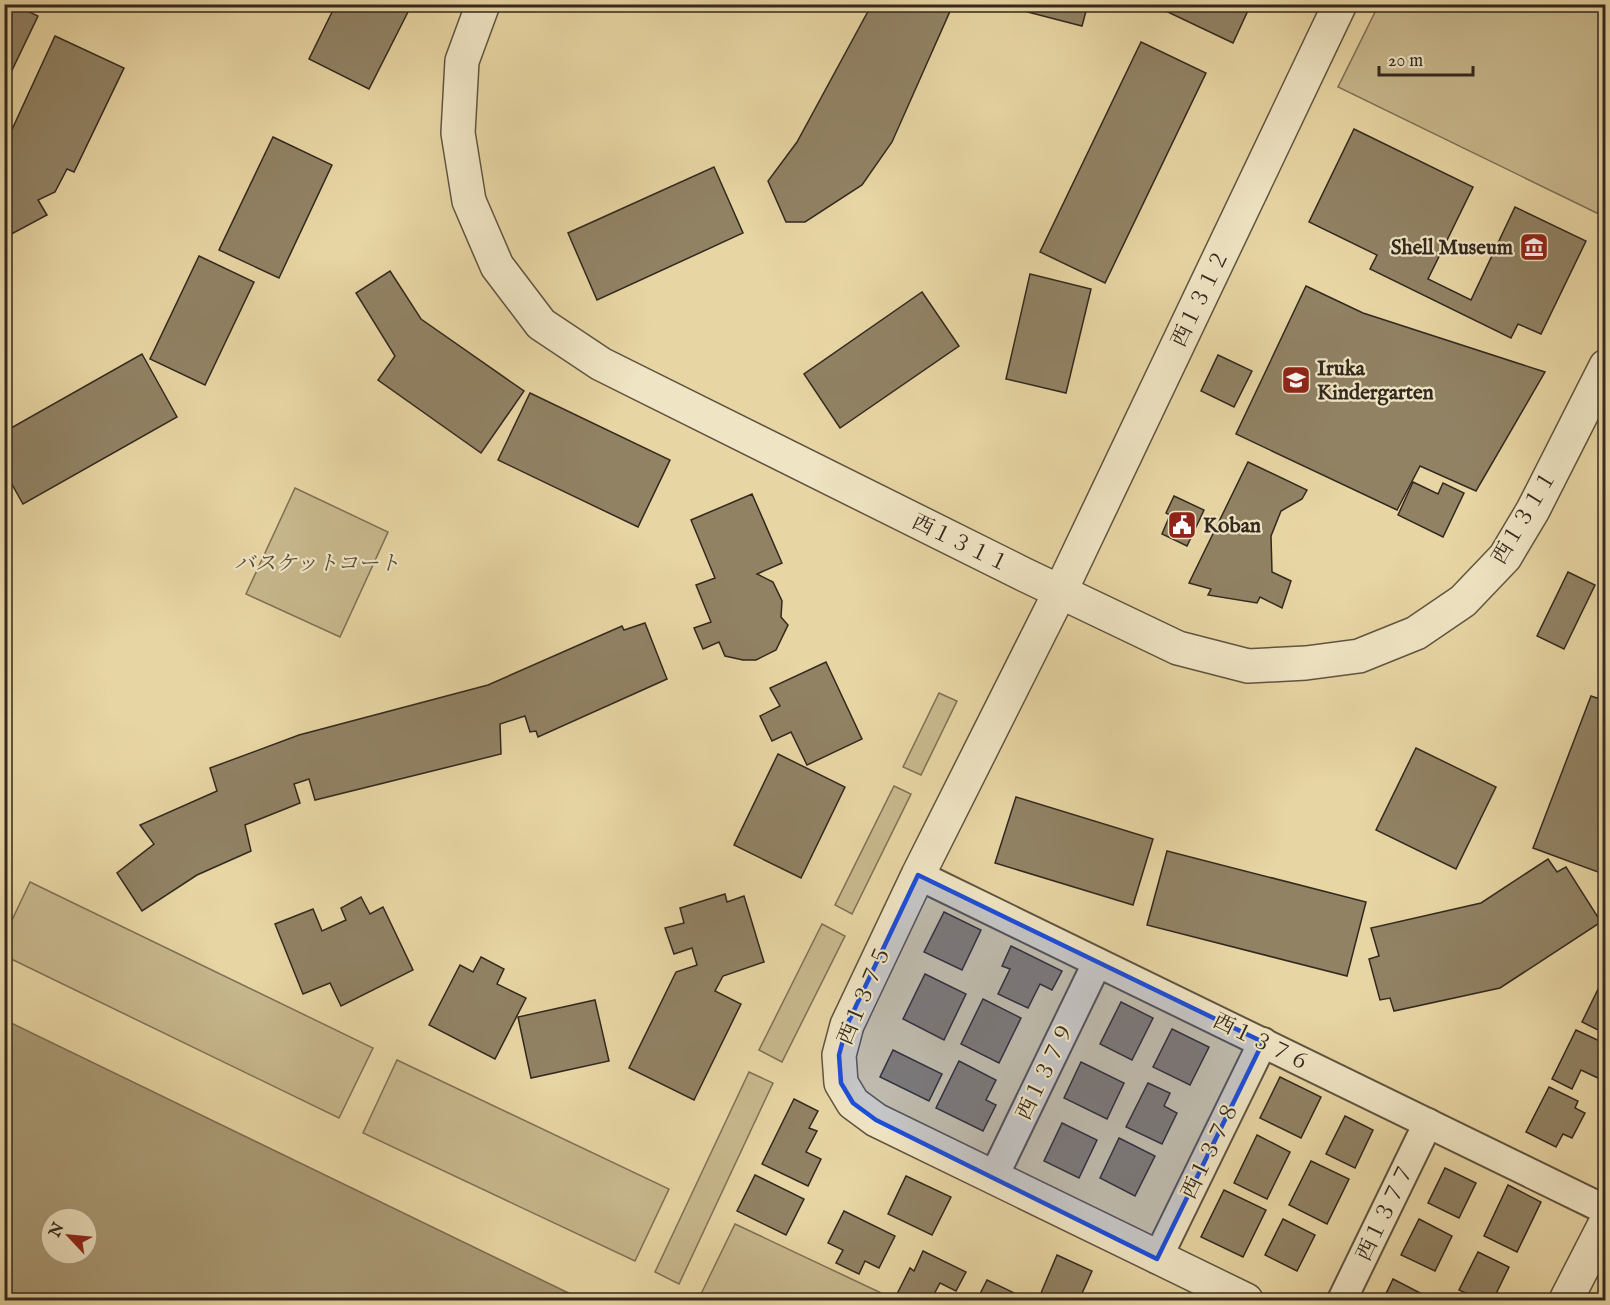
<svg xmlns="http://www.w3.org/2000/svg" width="1610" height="1305" viewBox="0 0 1610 1305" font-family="'IM FELL English','Noto Serif JP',serif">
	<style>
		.green { fill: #c8b88d; stroke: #7e7056; stroke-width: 1.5 }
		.water { fill: #aa9b76; stroke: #7a6d53; stroke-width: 1.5; fill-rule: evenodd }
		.building { fill: #918264; stroke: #33291f; stroke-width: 1.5 }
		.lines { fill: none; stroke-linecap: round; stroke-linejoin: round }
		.minor-casing { stroke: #605440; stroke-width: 32 }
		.tertiary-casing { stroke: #605440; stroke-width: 36 }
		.minor { stroke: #efe4c3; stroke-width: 28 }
		.tertiary { stroke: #efe4c3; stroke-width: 33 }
		.marked { fill: #1d4ed8; fill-opacity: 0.2; stroke: #1d4ed8; stroke-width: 4.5; stroke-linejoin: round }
		.labels { text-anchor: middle; stroke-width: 4.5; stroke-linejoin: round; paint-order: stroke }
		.poi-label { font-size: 21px; font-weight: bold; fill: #33291f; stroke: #efe4c3; text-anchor: start }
		.street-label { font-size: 21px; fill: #33291f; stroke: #efe4c3 }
		.park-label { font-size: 21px; font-style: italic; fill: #584d3a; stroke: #efe4c3 }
	</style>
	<rect width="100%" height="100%" fill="#e7d5a3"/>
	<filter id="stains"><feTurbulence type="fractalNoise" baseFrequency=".00333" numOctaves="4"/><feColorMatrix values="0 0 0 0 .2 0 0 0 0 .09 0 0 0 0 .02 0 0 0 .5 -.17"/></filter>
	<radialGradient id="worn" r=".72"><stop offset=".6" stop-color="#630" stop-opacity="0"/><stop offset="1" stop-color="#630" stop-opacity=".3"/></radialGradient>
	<!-- green -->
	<g class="green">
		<path d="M1379,4L1605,5V217L1338,87Z"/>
		<path d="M295,488L388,532L340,637L246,594Z"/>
		<path d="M939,693L957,701L921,775L903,767Z"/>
		<path d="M894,786L911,794L852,914L835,905Z"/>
		<path d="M30,882L373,1048L339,1118L5,956V935Z"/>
		<path d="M822,924L845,936L782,1062L759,1050Z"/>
		<path d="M397,1060L669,1189L635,1261L363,1133Z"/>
		<path d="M749,1072L773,1083L679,1284L655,1272Z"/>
		<path d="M735,1224L896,1300H710L700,1296Z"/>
	</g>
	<!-- water -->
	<path class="water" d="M4,1020H5L583,1300H5ZM51,1218H87V1254H51Z"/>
	<!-- building -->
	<g class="building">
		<path d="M4,4H13L38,16L4,87Z"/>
		<path d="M336,4H412L369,89L309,59Z"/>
		<path d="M872,4H941L951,9L892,142L862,185L805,222H786L768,181L797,142Z"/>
		<path d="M1008,4H1088L1082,26L1008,7Z"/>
		<path d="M1151,4H1251L1233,43Z"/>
		<path d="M55,36L124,68L74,172L67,169L55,192L38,200L47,215L4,238V155L9,153L4,147Z"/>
		<path d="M1141,42L1206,73L1105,283L1040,252Z"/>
		<path d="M1354,129L1473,187L1428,279L1471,300L1515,207L1586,241L1541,334L1518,324L1511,338L1370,269L1377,255L1309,222Z"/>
		<path d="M273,137L332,165L279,278L219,250Z"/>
		<path d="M714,167L743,233L597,300L568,233Z"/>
		<path d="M199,256L254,282L205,385L150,359Z"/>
		<path d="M390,271L421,319L524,391L481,453L378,380L395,356L356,293Z"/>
		<path d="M1030,274L1091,289L1066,393L1006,379Z"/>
		<path d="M1306,286L1363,313L1545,372L1476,491L1420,466L1397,510L1236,434Z"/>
		<path d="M922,292L959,346L840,428L804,374Z"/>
		<path d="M142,354L177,417L23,504L4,470V432Z"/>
		<path d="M1218,355L1252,371L1234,407L1201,391Z"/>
		<path d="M530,393L670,460L638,527L498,460Z"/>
		<path d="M1248,462L1307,490L1302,499L1281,511L1271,536L1272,572L1291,581L1282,608L1260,597L1257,603L1208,595L1211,589L1189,583Z"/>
		<path d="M1413,482L1438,494L1443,483L1464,493L1443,537L1398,515Z"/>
		<path d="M752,494L782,563L757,574L773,582L782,601L781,617L788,625L776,650L756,660H743L725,656L719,642L703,649L694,628L711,622L696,585L715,578L691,520Z"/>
		<path d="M1174,496L1204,510L1187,546L1162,534L1170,515L1166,513Z"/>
		<path d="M1568,572L1595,585L1564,649L1537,636Z"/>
		<path d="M645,623L667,679L538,737L536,731L530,732L525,716L500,724L501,754L315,800L309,779L294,784L300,803L245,825L251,851L197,875L142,911L117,873L154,844L140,825L217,791L210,768L299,735L488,685L622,626L624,630Z"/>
		<path d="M826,662L862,739L807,765L791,732L772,741L760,716L780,706L770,688Z"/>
		<path d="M1591,696L1606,701V875L1533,848Z"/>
		<path d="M1416,748L1496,787L1456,869L1376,830Z"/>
		<path d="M778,754L845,787L801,878L734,845Z"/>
		<path d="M4,760L11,800L4,802Z"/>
		<path d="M1016,797L1153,839L1133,905L995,863Z"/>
		<path d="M1167,851L1366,902L1347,976L1147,925Z"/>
		<path d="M1548,859L1557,872L1566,867L1601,922L1500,988L1394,1011L1390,998L1380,1000L1369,959L1379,956L1371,928L1481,903Z"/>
		<path d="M725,894L727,902L744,896L764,962L723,976L715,991L741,1004L694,1100L629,1068L676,972L697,965L692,948L674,954L665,928L684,923L680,908Z"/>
		<path d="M361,897L370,914L383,907L413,970L341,1006L330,983L303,994L275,924L313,909L322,931L346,920L341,908Z"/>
		<path d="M944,912L981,930L962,970L924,952Z"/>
		<path d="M1011,946L1062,971L1052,990L1040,984L1028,1008L998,994L1010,969L1002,966Z"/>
		<path d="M481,957L504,969L497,984L526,998L495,1059L429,1025L460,965L473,972Z"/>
		<path d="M925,974L966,994L944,1040L903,1019Z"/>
		<path d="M1604,977L1606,978V1034L1582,1022Z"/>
		<path d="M983,999L1021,1018L999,1063L961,1044Z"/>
		<path d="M595,1000L609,1061L531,1078L518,1017Z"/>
		<path d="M1121,1002L1153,1018L1132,1060L1100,1044Z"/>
		<path d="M1172,1029L1209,1047L1190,1085L1153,1067Z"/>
		<path d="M1576,1030L1606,1044V1069L1600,1079L1581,1070L1572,1089L1552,1079Z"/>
		<path d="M893,1050L942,1074L929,1101L880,1077Z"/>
		<path d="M959,1061L996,1080L986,1100L996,1105L983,1131L936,1108Z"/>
		<path d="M1081,1062L1124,1083L1107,1119L1064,1098Z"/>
		<path d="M1280,1077L1321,1097L1301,1138L1260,1118Z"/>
		<path d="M1148,1083L1170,1093L1164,1106L1177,1113L1162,1144L1126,1127Z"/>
		<path d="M1549,1087L1578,1101L1575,1108L1585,1113L1572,1138L1563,1134L1556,1147L1526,1132Z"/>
		<path d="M794,1099L818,1111L809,1128L817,1131L806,1152L821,1159L808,1186L762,1164Z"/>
		<path d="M1345,1116L1373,1130L1355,1168L1326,1154Z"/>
		<path d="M1062,1123L1097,1140L1079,1178L1044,1161Z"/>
		<path d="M1257,1135L1290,1152L1267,1199L1234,1183Z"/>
		<path d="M1119,1138L1155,1156L1135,1196L1100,1178Z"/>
		<path d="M1311,1161L1349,1179L1327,1224L1289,1205Z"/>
		<path d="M1445,1168L1476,1183L1459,1218L1428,1203Z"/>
		<path d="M755,1175L804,1199L786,1235L737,1211Z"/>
		<path d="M906,1176L951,1197L932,1235L888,1214Z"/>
		<path d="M1508,1185L1541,1202L1517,1252L1484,1236Z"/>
		<path d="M1224,1190L1266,1210L1243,1257L1201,1237Z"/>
		<path d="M844,1211L895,1236L879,1268L865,1261L859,1274L836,1263L843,1250L828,1243Z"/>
		<path d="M1283,1219L1315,1235L1297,1271L1265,1255Z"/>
		<path d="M1419,1219L1452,1236L1435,1271L1401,1255Z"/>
		<path d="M923,1251L966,1272L956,1291L940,1283L931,1300H912L897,1294L910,1268L914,1271Z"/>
		<path d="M1478,1252L1509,1267L1493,1300H1480L1459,1290Z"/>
		<path d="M1057,1255L1092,1271L1079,1300H1057L1041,1293Z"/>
		<path d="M1393,1279L1430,1298L1429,1300H1383Z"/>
		<path d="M987,1280L1029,1300H977Z"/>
	</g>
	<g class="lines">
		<!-- minor casing -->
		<g class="minor-casing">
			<g id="minor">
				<path d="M918,875L1606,1210"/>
				<path d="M993,1178L1097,963"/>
				<path d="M1157,1259L1263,1042"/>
				<path d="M1342,1300L1428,1123"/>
			</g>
		</g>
		<!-- tertiary casing -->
		<g class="tertiary-casing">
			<g id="tertiary">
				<path d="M483,4L462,61L458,133L469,201L497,266L541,324L601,364L1023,574L1178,648L1248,666L1306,663L1359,656L1416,633L1463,601L1505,557L1533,510L1606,366"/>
				<path d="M1246,1300L876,1120L853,1103L841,1083L839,1055L847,1025L918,875L1060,592L1340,4"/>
				<path d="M1566,1300L1606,1222"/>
			</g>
		</g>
		<!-- minor -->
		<use href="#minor" class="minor"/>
		<!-- tertiary -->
		<use href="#tertiary" class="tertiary"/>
	</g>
	<!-- marked area -->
	<path class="marked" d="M918,875L1263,1042L1157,1259L876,1120L853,1103L841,1083L839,1055L847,1025Z"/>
	<!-- icons -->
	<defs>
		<g id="museum-square" transform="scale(1.5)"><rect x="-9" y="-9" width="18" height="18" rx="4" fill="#8f2418" stroke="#efe4c3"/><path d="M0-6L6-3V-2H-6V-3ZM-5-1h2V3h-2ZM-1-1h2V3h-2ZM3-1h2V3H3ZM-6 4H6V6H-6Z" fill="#fff"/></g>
		<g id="school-square" transform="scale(1.5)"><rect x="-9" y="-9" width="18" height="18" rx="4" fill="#8f2418" stroke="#efe4c3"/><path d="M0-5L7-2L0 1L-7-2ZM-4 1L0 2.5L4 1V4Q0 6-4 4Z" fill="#fff"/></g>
		<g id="civic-square" transform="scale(1.5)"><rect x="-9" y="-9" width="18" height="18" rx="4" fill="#8f2418" stroke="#efe4c3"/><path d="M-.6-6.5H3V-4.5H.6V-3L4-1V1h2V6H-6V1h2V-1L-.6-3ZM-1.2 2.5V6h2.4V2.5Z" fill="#fff"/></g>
	</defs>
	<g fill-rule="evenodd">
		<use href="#museum-square" x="1534" y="247"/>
		<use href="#school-square" x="1296" y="380"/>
		<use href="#civic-square" x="1182" y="525"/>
	</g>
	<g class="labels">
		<!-- poi labels -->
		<g class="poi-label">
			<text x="1513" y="254" text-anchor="end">Shell Museum</text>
			<text x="1317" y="375">Iruka<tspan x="1317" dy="24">Kindergarten</tspan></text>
			<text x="1203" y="532">Koban</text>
		</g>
		<!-- street labels -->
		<g class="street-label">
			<text transform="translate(1200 298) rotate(-64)" y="7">西１３１２</text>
			<text transform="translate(1524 517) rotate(-59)" y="7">西１３１１</text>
			<text transform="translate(961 543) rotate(26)" y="7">西１３１１</text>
			<text transform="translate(864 995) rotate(-67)" y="7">西１３７５</text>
			<text transform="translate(1262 1042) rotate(26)" y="7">西１３７６</text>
			<text transform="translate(1045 1071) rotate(-64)" y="7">西１３７９</text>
			<text transform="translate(1210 1150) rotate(-64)" y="7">西１３７８</text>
			<text transform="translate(1385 1212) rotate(-64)" y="7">西１３７７</text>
		</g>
		<!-- park labels -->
		<g class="park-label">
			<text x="317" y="570">バスケットコート</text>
		</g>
	</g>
	<!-- margin -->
	<rect width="1610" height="1305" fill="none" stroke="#e7d5a3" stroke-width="24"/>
	<rect x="6" y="6" width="1598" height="1293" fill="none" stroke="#33291f" stroke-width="3"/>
	<rect x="12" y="12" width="1586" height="1281" fill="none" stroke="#33291f" stroke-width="1.5"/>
	<!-- north arrow -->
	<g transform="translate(69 1236) rotate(296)"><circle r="28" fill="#efe4c3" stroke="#a49981" stroke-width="1.5"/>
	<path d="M0-4.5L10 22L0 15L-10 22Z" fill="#8f2418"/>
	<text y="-9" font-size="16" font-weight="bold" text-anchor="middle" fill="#33291f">N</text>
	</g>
	<!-- scale -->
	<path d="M1379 66v9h94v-9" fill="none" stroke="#33291f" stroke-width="3"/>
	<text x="1388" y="66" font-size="18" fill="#33291f" stroke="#efe4c3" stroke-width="4.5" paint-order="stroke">20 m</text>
	<rect width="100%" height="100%" filter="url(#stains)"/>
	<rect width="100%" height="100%" fill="url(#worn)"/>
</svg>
